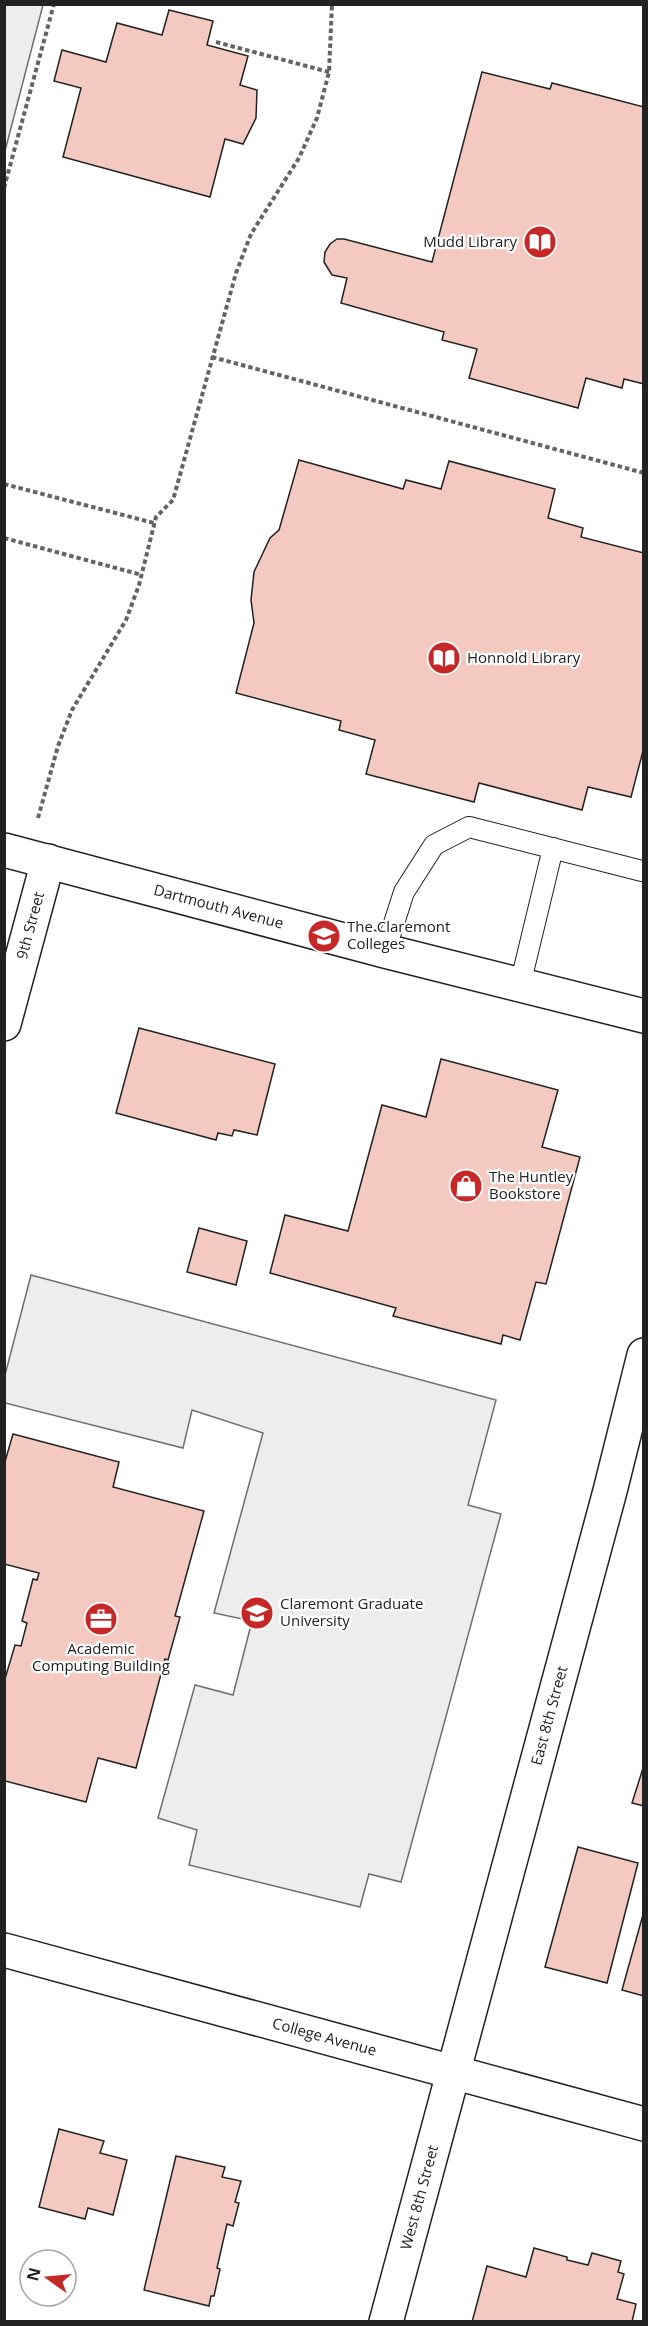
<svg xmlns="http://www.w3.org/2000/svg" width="648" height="2326" viewBox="0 0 648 2326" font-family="'Open Sans',sans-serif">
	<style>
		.parking { fill: #ededed; stroke: #6f6f6f; stroke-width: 1.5 }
		.building { fill: #f3c9c0; stroke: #222; stroke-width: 1.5 }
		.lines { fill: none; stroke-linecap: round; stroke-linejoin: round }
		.service-casing { stroke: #222; stroke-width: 22 }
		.minor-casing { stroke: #222; stroke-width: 36 }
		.tertiary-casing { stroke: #222; stroke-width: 36 }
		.path { stroke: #646464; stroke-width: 4; stroke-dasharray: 4.5 3; stroke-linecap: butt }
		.service { stroke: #fff; stroke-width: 20 }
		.minor { stroke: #fff; stroke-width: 33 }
		.tertiary { stroke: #fff; stroke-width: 33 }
		.labels { text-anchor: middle; stroke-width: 4.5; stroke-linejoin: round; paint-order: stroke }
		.poi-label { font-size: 15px; fill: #222; stroke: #fff; text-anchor: start }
		.street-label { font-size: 15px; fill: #222; stroke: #fff }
	</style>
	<rect width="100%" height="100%" fill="#fff"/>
	<!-- parking -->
	<g class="parking">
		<path d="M5,4L43,5L5,151L4,5Z"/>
		<path d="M31,1275L496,1400L468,1505L501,1514L401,1882L369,1874L360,1907L189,1865L197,1830L158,1818L195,1685L233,1695L252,1621L214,1613L263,1433L192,1410L183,1448L5,1403V1375Z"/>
	</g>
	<!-- building -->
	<g class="building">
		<path d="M169,10L213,21L207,45L248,56L240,85L257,90L256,118L243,144L225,139L210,197L63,157L81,88L54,81L62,50L106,62L117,23L162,35Z"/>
		<path d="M482,72L550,89L552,83L644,107V384L624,379L622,388L586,378L578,408L469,378L477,349L442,340L444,332L341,303L347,278L332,275L324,262L325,252L330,244L337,239H344L432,262Z"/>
		<path d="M299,460L403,489L406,480L441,489L449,461L555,489L548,518L583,528L581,537L644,553V747L631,797L588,787L582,810L479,783L474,802L366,774L375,740L339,730L341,721L236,693L254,623L251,600L254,572L270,538L279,530Z"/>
		<path d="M139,1028L275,1064L257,1135L234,1130L232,1136L218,1133L216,1140L116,1113Z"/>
		<path d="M441,1059L558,1090L542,1147L580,1157L546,1284L536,1282L520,1340L503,1335L501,1344L393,1316L396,1308L270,1273L285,1215L348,1231L382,1105L426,1117Z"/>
		<path d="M199,1228L247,1241L236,1285L187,1272Z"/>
		<path d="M13,1434L119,1462L113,1487L204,1511L175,1616L180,1617L168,1660L165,1659L136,1768L98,1758L86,1802L5,1781L4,1682L15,1645L21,1646L27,1623L22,1621L33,1579L37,1580L39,1573L4,1564V1465Z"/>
		<path d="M644,1765V1806L632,1803Z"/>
		<path d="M578,1847L638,1863L607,1983L545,1967Z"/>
		<path d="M644,1911V1996L622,1990Z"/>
		<path d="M59,2129L104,2141L100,2153L127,2160L113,2215L88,2208L85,2219L39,2207Z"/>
		<path d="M176,2156L225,2167L222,2177L241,2181L235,2202L239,2203L233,2226L227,2224L217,2268L220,2269L214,2296H211L209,2306L144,2290Z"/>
		<path d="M534,2248L567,2257V2260L588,2265L592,2253L621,2261L618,2272L624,2274L617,2299L636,2304L632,2322H472L487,2266L526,2277Z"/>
	</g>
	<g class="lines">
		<!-- service casing -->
		<g class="service-casing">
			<g id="service">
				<path d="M385,951L404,892L434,845L469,827L642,871"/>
				<path d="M520,985L553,848"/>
			</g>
		</g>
		<!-- minor casing -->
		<g class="minor-casing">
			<g id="minor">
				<path id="s1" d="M4,850L385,951L644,1016"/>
				<path id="s2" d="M4,1024L48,861"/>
				<path id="s3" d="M386,2322L610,1491L644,1355"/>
			</g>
		</g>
		<!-- tertiary casing -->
		<g class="tertiary-casing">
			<g id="tertiary">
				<path id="s4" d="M4,1950L644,2124"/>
			</g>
		</g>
		<!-- path -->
		<g class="path">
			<path d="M216,42L329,72"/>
			<path d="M4,188L54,4"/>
			<path d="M212,357L644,473"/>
			<path d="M4,484L154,523"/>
			<path d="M4,538L142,575"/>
			<path d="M38,818L58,746L72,710L126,620L139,585L156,517L173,500L236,273L251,234L299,158L317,118L329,72L332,4"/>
		</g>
		<!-- service -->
		<use href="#service" class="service"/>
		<!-- minor -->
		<use href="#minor" class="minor"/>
		<!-- tertiary -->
		<use href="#tertiary" class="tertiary"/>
	</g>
	<!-- icons -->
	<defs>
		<g id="library-disc" transform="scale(1.725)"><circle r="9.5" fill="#c62828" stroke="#fff"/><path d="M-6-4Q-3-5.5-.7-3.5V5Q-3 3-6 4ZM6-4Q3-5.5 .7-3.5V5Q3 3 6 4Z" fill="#fff"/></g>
		<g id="university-disc" transform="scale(1.725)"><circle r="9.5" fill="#c62828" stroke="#fff"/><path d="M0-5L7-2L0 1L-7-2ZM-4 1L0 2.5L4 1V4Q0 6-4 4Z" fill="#fff"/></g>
		<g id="shop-disc" transform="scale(1.725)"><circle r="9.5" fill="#c62828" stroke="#fff"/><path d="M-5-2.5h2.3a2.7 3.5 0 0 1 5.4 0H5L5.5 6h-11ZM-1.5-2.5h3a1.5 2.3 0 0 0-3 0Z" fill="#fff"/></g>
		<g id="office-disc" transform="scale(1.725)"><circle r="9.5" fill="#c62828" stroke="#fff"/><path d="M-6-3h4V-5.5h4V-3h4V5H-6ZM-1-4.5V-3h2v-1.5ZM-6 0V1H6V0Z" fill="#fff"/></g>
	</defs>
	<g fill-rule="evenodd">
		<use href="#library-disc" x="540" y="242"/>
		<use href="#library-disc" x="444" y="658"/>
		<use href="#university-disc" x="324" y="936"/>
		<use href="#shop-disc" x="466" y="1186"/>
		<use href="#university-disc" x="257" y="1613"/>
		<use href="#office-disc" x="101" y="1619"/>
	</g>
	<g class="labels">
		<!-- poi labels -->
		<g class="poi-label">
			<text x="517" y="247" text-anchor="end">Mudd Library</text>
			<text x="467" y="663">Honnold Library</text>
			<text x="347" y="932">The Claremont<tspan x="347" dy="17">Colleges</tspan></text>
			<text x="489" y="1182">The Huntley<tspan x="489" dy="17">Bookstore</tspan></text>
			<text x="280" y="1609">Claremont Graduate<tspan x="280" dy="17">University</tspan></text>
			<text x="101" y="1654" text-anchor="middle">Academic<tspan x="101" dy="17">Computing Building</tspan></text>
		</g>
		<!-- street labels -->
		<g class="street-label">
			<text dy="5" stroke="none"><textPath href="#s1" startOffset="222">Dartmouth Avenue</textPath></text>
			<text dy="5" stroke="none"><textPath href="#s2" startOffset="102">9th Street</textPath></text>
			<text dy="5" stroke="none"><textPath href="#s3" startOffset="628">East 8th Street</textPath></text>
			<text dy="5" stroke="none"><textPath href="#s4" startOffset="332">College Avenue</textPath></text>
			<text dy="5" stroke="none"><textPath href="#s3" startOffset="129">West 8th Street</textPath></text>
		</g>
	</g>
	<!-- border -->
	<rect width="648" height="2326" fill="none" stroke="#222222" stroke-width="12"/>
	<!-- north arrow -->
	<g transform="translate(48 2278) rotate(285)"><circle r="28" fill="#ffffff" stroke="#a7a7a7" stroke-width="1.5"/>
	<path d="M0-4.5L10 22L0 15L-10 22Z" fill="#c62828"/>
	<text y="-9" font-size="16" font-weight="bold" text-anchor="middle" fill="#222222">N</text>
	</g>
</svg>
